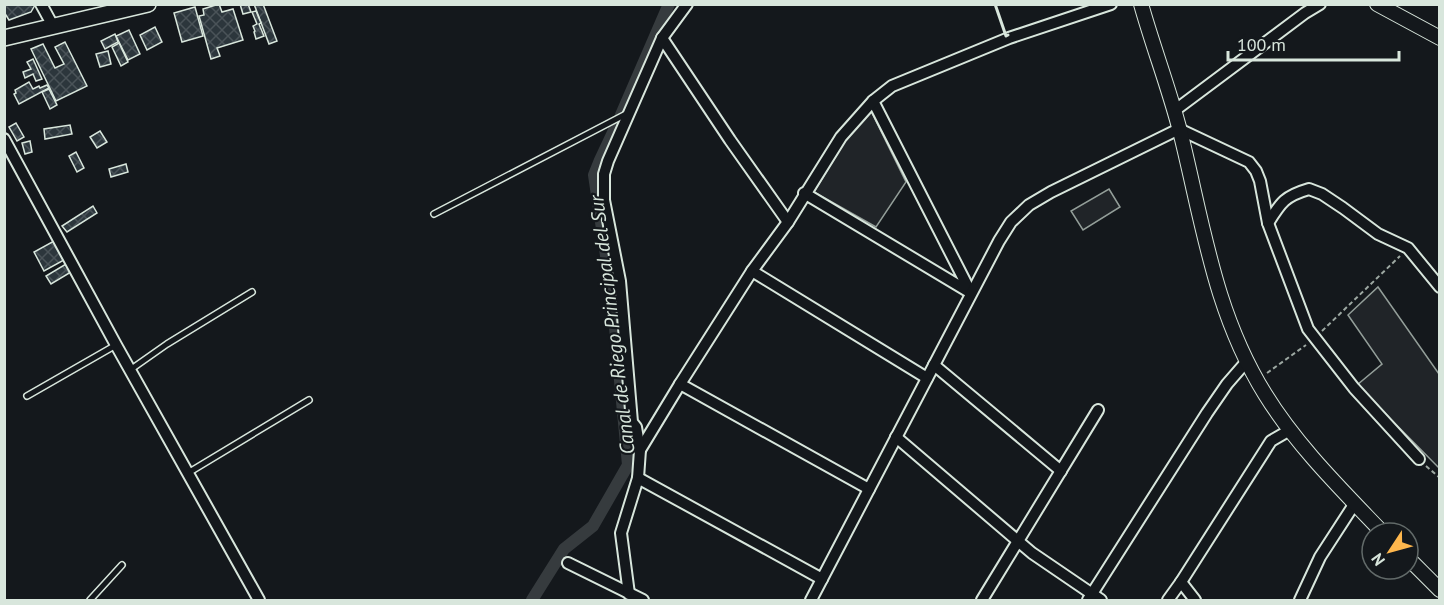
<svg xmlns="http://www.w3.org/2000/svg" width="1444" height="605" viewBox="0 0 1444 605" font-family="'PT Sans',sans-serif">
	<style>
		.green { fill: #202428; stroke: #939e99; stroke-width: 1.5 }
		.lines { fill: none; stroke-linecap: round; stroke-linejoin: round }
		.canal { stroke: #363b3e; stroke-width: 12 }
		.building { fill: url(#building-cross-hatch); stroke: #d8e6dc; stroke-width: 1.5 }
		.service-casing { stroke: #d8e6dc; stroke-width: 8 }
		.minor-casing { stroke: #d8e6dc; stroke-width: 14 }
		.tertiary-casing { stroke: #d8e6dc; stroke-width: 16 }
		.secondary-casing { stroke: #d8e6dc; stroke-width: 18 }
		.path { stroke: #9da8a2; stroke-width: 2; stroke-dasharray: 4.5 3; stroke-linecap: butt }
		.service { stroke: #14181c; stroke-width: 5 }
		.minor { stroke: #14181c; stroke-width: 10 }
		.tertiary { stroke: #14181c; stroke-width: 14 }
		.secondary { stroke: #14181c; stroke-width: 15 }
		.wall { stroke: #d8e6dc; stroke-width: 3 }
		.labels { text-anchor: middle; stroke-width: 4.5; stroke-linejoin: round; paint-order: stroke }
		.water-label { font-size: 20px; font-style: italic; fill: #d8e6dc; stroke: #14181c }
	</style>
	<defs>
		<pattern id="building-cross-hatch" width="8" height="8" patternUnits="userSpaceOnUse" patternTransform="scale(1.5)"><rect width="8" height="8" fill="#2c363c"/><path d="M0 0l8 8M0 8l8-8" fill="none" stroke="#4a5358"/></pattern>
	</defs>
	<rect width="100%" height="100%" fill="#14181c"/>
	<!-- green -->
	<g class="green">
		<path d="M871,111L906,182L876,227L814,192L848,136Z"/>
		<path d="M1109,189L1120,207L1083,230L1071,211Z"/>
		<path d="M1378,287L1439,374V468L1357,385L1382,364L1348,315Z"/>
	</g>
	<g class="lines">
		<!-- canal -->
		<g class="canal">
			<path d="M621,115L669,4"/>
			<path d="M532,600L564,549L593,526L628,465L612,296L594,175L600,160L615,128"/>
		</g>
	</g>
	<!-- building -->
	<g class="building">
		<path d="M4,4H34L35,5L31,12L9,20L4,12Z"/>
		<path d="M219,4L222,12L233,9L243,40L217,48L220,56L211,59L199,16L204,15L203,9Z"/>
		<path d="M240,4H248L251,12L243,14Z"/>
		<path d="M254,4H263L277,41L269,44Z"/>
		<path d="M195,7L203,36L182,42L174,13Z"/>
		<path d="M256,11L261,23L259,24L264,36L256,39L254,32L255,31L253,26L257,24L252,12Z"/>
		<path d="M155,27L162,42L147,50L140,35Z"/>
		<path d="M129,30L140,54L128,60L116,36Z"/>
		<path d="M115,34L118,42L105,49L101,41Z"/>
		<path d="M65,42L87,86L56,101L31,49L43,44L55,68L64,64L55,47Z"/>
		<path d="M119,43L128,62L121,66L112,47Z"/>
		<path d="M108,51L111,64L100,67L96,54Z"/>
		<path d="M33,59L42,79L36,81L33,74L25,78L23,72L31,69L27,62Z"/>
		<path d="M29,82L33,89L39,86L40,88L47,85L49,88L19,104L14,94L16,93L15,90Z"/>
		<path d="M49,89L57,105L50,109L42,92Z"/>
		<path d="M16,123L24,137L17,141L9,127Z"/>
		<path d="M70,125L72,134L45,139L44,129Z"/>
		<path d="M100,131L107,142L97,148L90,137Z"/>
		<path d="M30,141L32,152L25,154L22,143Z"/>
		<path d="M76,152L84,168L77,172L69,156Z"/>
		<path d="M126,164L128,172L111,177L109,169Z"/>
		<path d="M93,206L97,213L67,232L62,226Z"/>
		<path d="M54,241L64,260L44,271L34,252Z"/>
		<path d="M66,264L71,272L51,284L46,276Z"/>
	</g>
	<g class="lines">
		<!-- service casing -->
		<g class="service-casing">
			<g id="service">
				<path d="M434,214L628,113"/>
				<path d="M130,370L167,344L252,292"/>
				<path d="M27,396L116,345"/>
				<path d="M188,473L309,400"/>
				<path d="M90,600L122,565"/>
			</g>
		</g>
		<!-- minor casing -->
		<g class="minor-casing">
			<g id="minor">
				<path d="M41,4L53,26"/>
				<path d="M662,38L730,140L788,222"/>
				<path d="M1174,111L1305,13L1320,4"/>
				<path d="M4,139L116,345L259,600"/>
				<path d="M804,193L971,293L873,101"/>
				<path d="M1268,223C1281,202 1285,196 1309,189L1322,194L1343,208L1378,234L1408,248L1440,287"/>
				<path d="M752,271L927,378"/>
				<path d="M934,365L1061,471"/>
				<path d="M680,384L869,489"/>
				<path d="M896,437L1032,553L1101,600"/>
				<path d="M640,450L680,384L752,271L788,222L841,137L873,101L892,86L1009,38L1111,4"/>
				<path d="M638,478L822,579"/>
				<path d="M568,563L643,600"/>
				<path d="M1181,582L1195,600"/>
				<path d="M629,594L621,533L638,478L640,450L636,427L632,422L620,281L604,200V174L608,161L662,38L687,4"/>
				<path d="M811,600L999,241L1011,222L1029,205L1051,192L1179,129L1249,162L1256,171L1260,181L1268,223L1308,329L1354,388L1419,459"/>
				<path d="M982,600L1098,410"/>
				<path d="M1088,600L1207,413L1227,384L1247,361"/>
				<path d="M1168,600L1181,582L1271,441L1290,430"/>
				<path d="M1300,600L1320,557L1355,503"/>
			</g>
		</g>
		<!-- tertiary casing -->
		<g class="tertiary-casing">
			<g id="tertiary">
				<path d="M1141,4C1153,47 1169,88 1180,131C1203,223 1214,312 1265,394C1297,446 1342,490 1383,533"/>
				<path d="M1377,4L1440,38"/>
				<path d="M1408,558L1440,590"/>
			</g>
		</g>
		<!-- secondary casing -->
		<g class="secondary-casing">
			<path id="secondary" d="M4,38L148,4"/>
		</g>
		<!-- path -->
		<g class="path">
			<path d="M1322,331L1400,256"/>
			<path d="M1267,373L1306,345"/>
			<path d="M1426,466L1440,478"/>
		</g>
		<!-- service -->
		<use href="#service" class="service"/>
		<!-- minor -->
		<use href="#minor" class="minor"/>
		<!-- tertiary -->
		<use href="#tertiary" class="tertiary"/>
		<!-- secondary -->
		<use href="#secondary" class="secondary"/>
		<!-- wall -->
		<path class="wall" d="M995,4L1006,36L1008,35"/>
	</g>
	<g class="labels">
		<!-- water labels -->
		<g class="water-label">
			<text transform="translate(612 325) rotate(-97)" y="7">Canal de Riego Principal del Sur</text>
		</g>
	</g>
	<!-- border -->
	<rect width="1444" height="605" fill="none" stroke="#d8e6dc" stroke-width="12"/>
	<!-- north arrow -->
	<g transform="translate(1390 551) rotate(234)"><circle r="28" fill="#14181c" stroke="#626a69" stroke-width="1.5"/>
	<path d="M0-4.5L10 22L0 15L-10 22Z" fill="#ffb74d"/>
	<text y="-9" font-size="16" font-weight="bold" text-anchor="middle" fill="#d8e6dc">N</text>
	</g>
	<!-- scale -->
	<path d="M1228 51v9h171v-9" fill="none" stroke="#d8e6dc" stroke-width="3"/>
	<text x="1237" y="51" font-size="18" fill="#d8e6dc" stroke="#14181c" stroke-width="4.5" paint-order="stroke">100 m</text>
</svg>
